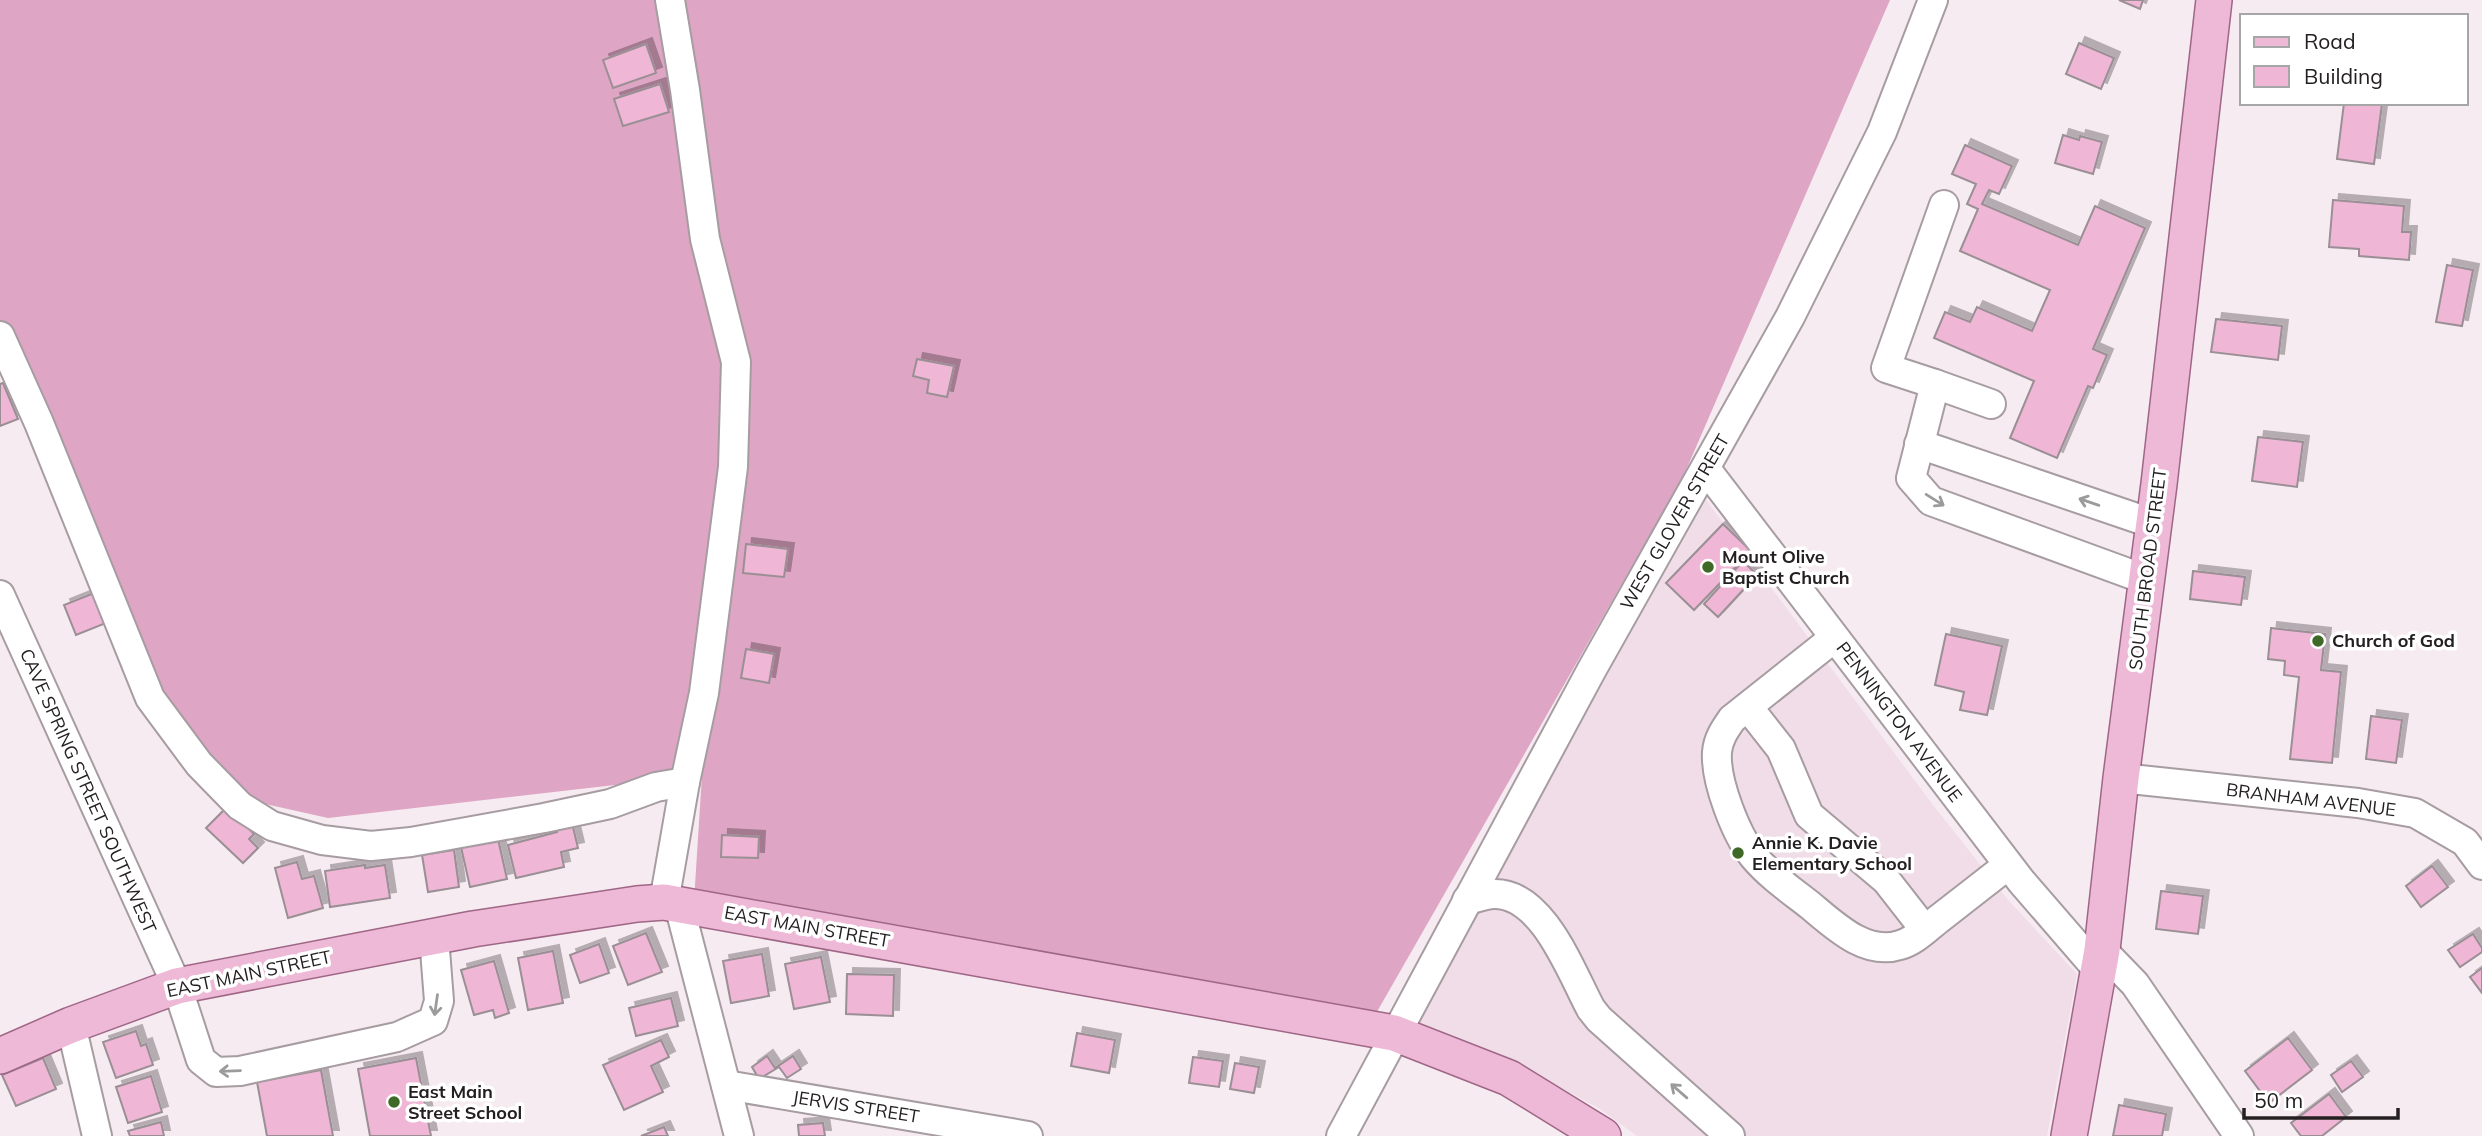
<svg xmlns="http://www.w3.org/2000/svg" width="2482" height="1136" viewBox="0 0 2482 1136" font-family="Mulish,sans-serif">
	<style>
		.built { fill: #f0dde7 }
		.forest { fill: #dea6c4 }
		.building { fill: #f0b6d5; stroke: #998f94; stroke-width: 2; filter: url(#shadow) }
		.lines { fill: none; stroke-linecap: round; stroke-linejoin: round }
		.minor-casing { stroke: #a69ca1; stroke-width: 32 }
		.major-casing { stroke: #9f6686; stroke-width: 38 }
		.minor { stroke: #fff; stroke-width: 28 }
		.major { stroke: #edb9d7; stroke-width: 35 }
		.oneway { stroke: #9c9b9c }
		.poi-dot { fill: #3f6926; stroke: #fff; stroke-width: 2.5 }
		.labels { text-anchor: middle; stroke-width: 7; stroke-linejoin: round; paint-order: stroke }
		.street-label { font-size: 18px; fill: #242022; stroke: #fff }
		.poi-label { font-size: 18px; font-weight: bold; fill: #242022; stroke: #fff; text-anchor: start }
	</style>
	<defs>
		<filter id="shadow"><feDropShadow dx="6" dy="-6" stdDeviation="0" flood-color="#0004"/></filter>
	</defs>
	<rect width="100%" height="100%" fill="#f6ebf0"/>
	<!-- built -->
	<path class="built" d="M1706,500L1933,805L2009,901L2077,974L2047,1136H1637L1600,1109L1514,1062L1421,1029L1414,1015Z"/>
	<!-- forest -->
	<path class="forest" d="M0,0H1890L1683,477L1370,1024L694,901L702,775L328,818L212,792L164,719L0,358Z"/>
	<!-- building -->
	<g class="building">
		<path d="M2119,0H2143L2140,9Z"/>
		<path d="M2079,43L2114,58L2101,89L2066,74Z"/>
		<path d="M646,44L656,73L613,88L603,60Z"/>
		<path d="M660,84L669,112L623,126L614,99Z"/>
		<path d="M2344,103L2382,104L2374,164L2337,159Z"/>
		<path d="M2063,135L2079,140L2080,136L2102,142L2093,174L2055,163Z"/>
		<path d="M1965,145L2012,166L1999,194L1989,190L1982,204L2078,245L2095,206L2145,228L2093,349L2107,355L2093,388L2088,386L2057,458L2010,438L2034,381L1934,338L1945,312L1970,322L1977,307L2032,331L2050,290L1960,251L1978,209L1967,204L1976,184L1952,174Z"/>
		<path d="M2333,200L2404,206L2402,232H2411L2409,260L2359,256V249L2329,247Z"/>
		<path d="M2447,265L2473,270L2462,326L2436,322Z"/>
		<path d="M2216,319L2282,326L2278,360L2211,352Z"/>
		<path d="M917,359L954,366L947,397L927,393L929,380L913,376Z"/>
		<path d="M3,383L18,419L0,426V384Z"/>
		<path d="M2258,437L2303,442L2297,487L2252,481Z"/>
		<path d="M1723,524L1751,551L1694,610L1666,583Z"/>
		<path d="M746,544L788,549L784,577L743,573Z"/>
		<path d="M1743,561L1757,575L1718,617L1704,604Z"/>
		<path d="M2193,571L2245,577L2241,605L2190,599Z"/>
		<path d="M94,593L106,623L76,635L64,605Z"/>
		<path d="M2271,628L2325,634L2321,670L2341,672L2332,763L2290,759L2299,677L2284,675L2285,661L2268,659Z"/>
		<path d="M1946,634L2002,646L1987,715L1960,710L1964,692L1935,685Z"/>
		<path d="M746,649L774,654L769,683L741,678Z"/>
		<path d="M2371,716L2402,720L2396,763L2366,759Z"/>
		<path d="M227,807L254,834L249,839L258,848L243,863L206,828Z"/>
		<path d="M572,823L578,848L561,852L564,867L516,878L508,845L557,832L556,827Z"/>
		<path d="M722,835L759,837L758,858L721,857Z"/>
		<path d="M498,839L507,879L470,887L461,847Z"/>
		<path d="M454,850L459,887L428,892L422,855Z"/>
		<path d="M297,862L302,879L314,876L323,908L288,918L275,868Z"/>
		<path d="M365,865V868L385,865L390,898L330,907L325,871Z"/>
		<path d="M2432,866L2448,887L2421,907L2406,886Z"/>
		<path d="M2161,891L2203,896L2198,934L2156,929Z"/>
		<path d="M646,933L662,972L628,985L613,946Z"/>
		<path d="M2473,934L2482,948V952L2460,967L2448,950Z"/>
		<path d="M599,944L609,973L580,983L570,955Z"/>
		<path d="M553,951L563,1003L528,1010L518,958Z"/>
		<path d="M762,954L769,996L731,1003L723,961Z"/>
		<path d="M821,957L830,1002L794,1009L785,964Z"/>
		<path d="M494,961L509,1013L495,1018L493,1010L474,1015L461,970Z"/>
		<path d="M2482,968V993L2470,977Z"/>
		<path d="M847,974L894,975L893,1016L846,1014Z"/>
		<path d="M671,998L678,1026L636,1036L629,1008Z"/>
		<path d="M136,1031L141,1046L146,1044L153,1065L116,1078L103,1042Z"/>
		<path d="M1077,1033L1115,1040L1109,1073L1071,1066Z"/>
		<path d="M2288,1038L2312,1070L2269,1103L2245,1071Z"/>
		<path d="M661,1040L669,1057L651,1066L663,1092L624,1110L603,1065Z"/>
		<path d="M767,1056L775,1068L793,1056L801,1069L787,1078L779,1067L759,1079L752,1067Z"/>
		<path d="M1193,1057L1223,1061L1219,1087L1189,1083Z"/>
		<path d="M43,1058L56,1089L16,1106L2,1075Z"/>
		<path d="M416,1058L431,1136H370L358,1069Z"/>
		<path d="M2351,1061L2363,1077L2342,1092L2331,1075Z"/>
		<path d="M1235,1063L1259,1067L1254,1093L1230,1089Z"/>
		<path d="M321,1070L333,1136H267L257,1082Z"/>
		<path d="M151,1076L162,1112L128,1123L116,1087Z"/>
		<path d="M2329,1094L2346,1117L2322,1136H2301L2291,1123Z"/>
		<path d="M2119,1105L2166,1114L2162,1136H2113Z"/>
		<path d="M161,1122L164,1136H130L128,1131Z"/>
		<path d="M823,1123L825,1136H799L798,1125Z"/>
		<path d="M664,1127L668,1136H641Z"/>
	</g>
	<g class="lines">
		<!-- minor casing -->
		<g class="minor-casing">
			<g id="minor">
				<path d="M1944,205L1886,368L1935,384L1911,478L1931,501L2147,580"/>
				<path d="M0,336L39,423L150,698L199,764L240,806L272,826L322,840L371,846L411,842L544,818L610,804L656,787L685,782"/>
				<path d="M1935,384L1991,404"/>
				<path d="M1919,444L2154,524"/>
				<path d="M1706,469L2021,881L2098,970"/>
				<path d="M0,595L177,986L201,1060L216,1072L240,1071L397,1037L433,1021L439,1001L434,937"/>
				<path d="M1834,638L1732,719C1725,729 1718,739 1717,752C1715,781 1736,835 1754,857C1770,876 1792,891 1811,906C1835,926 1866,956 1900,945C1915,941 1928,927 1940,918C1963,900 1985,883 2008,865"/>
				<path d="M1748,707L1781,749L1809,815L1886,880L1925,930"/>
				<path d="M2121,778L2358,803L2415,813L2465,842L2482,865"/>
				<path d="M1467,900C1476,898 1486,894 1494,894C1543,893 1571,972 1591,1009L1599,1019L1730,1136"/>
				<path d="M664,902L685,782L704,693L733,467L736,362L705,239L685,90L670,0"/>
				<path d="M679,905L739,1136"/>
				<path d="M2102,950L2135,984L2239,1136"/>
				<path d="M71,1025L97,1136"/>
				<path d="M726,1085L1028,1136"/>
				<path d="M1341,1136L1591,671L1790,317L1882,132L1933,0"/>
			</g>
		</g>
		<!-- major casing -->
		<g class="major-casing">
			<g id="major">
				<path d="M0,1056L71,1025L177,986L473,929L637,904L664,902L1394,1033L1509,1078L1603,1136"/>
				<path d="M2069,1136L2102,950L2121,778L2159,484L2214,0"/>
			</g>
		</g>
		<!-- minor -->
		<use href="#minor" class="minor"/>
		<!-- major -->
		<use href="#major" class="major"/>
	</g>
	<!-- one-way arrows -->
	<defs><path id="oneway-shaft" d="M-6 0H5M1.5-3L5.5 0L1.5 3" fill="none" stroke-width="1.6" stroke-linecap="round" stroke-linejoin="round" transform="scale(1.75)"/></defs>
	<g class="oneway">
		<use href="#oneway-shaft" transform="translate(1935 500) rotate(32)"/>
		<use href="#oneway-shaft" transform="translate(2089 502) rotate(-161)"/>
		<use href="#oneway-shaft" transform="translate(436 1005) rotate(98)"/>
		<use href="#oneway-shaft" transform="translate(230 1071) rotate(178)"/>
		<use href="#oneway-shaft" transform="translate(1679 1091) rotate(-139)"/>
	</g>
	<!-- markers -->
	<g class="poi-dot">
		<circle cx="1708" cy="567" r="7"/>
		<circle cx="2318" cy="641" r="7"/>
		<circle cx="1738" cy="853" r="7"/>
		<circle cx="394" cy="1102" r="7"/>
	</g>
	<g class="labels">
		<!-- street labels -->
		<g class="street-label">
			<text transform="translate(1675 522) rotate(-60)" y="6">WEST GLOVER STREET</text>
			<text transform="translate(2148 569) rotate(-83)" y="6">SOUTH BROAD STREET</text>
			<text transform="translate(1899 722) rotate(53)" y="6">PENNINGTON AVENUE</text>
			<text transform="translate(88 791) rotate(66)" y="6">CAVE SPRING STREET SOUTHWEST</text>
			<text transform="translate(2311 800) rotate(7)" y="6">BRANHAM AVENUE</text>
			<text transform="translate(807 927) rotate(10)" y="6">EAST MAIN STREET</text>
			<text transform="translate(249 974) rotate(-12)" y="6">EAST MAIN STREET</text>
			<text transform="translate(856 1107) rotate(9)" y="6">JERVIS STREET</text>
		</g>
		<!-- poi labels -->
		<g class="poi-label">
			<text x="1722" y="563">Mount Olive<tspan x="1722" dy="21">Baptist Church</tspan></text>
			<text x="2332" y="647">Church of God</text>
			<text x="1752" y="849">Annie K. Davie<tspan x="1752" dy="21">Elementary School</tspan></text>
			<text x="408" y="1098">East Main<tspan x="408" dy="21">Street School</tspan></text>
		</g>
	</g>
	<!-- legend -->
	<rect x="2240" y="14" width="228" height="91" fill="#ffffff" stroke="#a7a6a7" stroke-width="2"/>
	<rect x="2254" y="37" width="35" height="10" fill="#edb9d7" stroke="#a7a6a7" stroke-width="2"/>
	<text x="2304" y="49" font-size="21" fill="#242022">Road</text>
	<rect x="2254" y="66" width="35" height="21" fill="#f0b6d5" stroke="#a7a6a7" stroke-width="2"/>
	<text x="2304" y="84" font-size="21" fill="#242022">Building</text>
	<!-- scale -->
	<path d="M2244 1108v10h154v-10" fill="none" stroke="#242022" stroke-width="3.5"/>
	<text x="2254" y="1108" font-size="21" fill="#242022" stroke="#ffffff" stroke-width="5" paint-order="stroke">50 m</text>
</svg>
